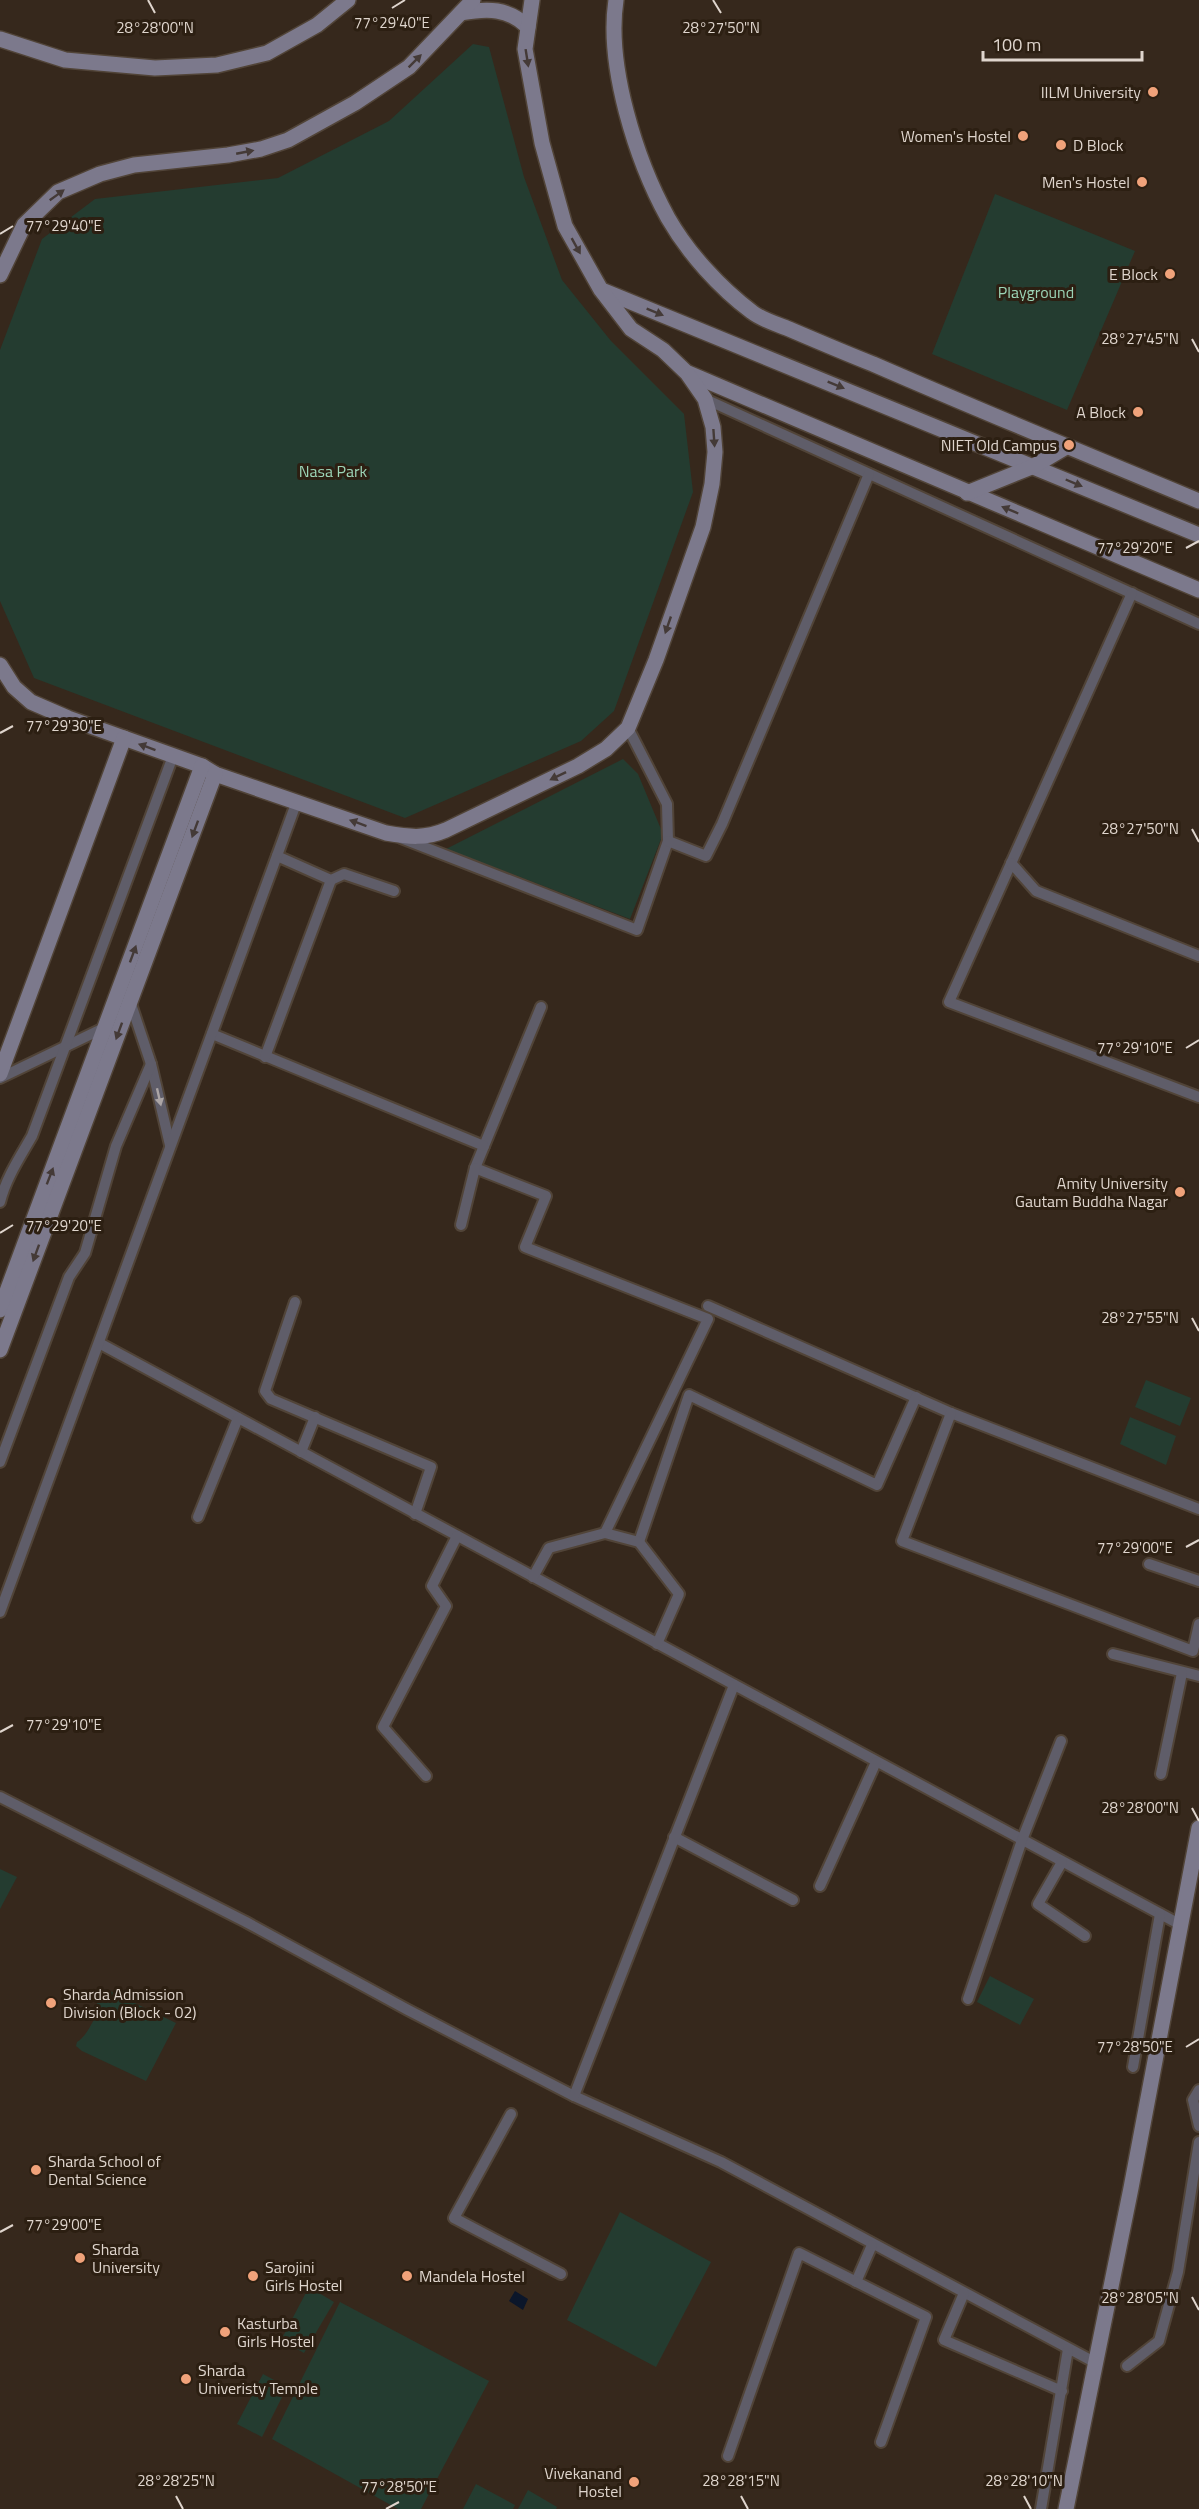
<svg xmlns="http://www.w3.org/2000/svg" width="1199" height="2509" viewBox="0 0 1199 2509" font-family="'Titillium Web',sans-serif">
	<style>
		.green { fill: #243c30 }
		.water { fill: #0b162a }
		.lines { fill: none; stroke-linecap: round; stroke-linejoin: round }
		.street-casing { stroke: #514438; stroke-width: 14 }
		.secondary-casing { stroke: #514438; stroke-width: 18 }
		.street { stroke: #5f5d69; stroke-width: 10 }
		.secondary { stroke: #7c798c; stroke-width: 15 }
		.oneway { fill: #443a37 }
		.oneway2 { fill: #aca5a5 }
		.ticks { fill: none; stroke: #dfd5cd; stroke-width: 2 }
		.poi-dot { fill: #f0a27a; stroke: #2c1f12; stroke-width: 2 }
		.labels { text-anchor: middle; stroke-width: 6; stroke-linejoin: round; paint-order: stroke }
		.poi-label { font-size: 16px; fill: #dfd5cd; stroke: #2c1f12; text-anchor: end }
		.park-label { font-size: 16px; fill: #9bd4b6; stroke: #2c1f12 }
		.ticks-label { font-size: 15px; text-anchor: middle; fill: #dfd5cd; stroke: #2c1f12; stroke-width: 6; stroke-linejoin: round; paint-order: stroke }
	</style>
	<rect width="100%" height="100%" fill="#36281c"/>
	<!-- green -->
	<g class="green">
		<path d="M473,44L489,47L524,177L562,280L611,341L684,414L693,492L614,711L581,741L405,818L34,678L0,601V350L42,239L95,199L278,178L389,121Z"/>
		<path d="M995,194L1135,251L1067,410L932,354Z"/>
		<path d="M623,759L638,774L663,834L630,919L446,849Z"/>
		<path d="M1146,1380L1191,1398L1180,1426L1135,1407Z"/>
		<path d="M1130,1417L1176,1436L1166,1465L1120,1444Z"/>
		<path d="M0,1869L17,1877L0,1909Z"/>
		<path d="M990,1976L1034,1999L1020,2025L977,2002Z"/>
		<path d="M110,1991L176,2023L146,2081L82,2051L76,2046L77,2042C84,2039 95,2020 97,2011C98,1999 94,1993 110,1991Z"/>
		<path d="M620,2212L711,2262L656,2367L567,2320Z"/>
		<path d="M309,2287L334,2302L304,2353L281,2340Z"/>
		<path d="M340,2302L489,2381L421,2509H398L272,2439Z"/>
		<path d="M263,2374L287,2387L262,2437L237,2424Z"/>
		<path d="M476,2484L515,2505L513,2509H463Z"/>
		<path d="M528,2490L557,2507L556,2509H518Z"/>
	</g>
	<!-- water -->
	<path class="water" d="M515,2291L528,2299L523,2310L509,2301Z"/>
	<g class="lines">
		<!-- street casing -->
		<g class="street-casing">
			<g id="street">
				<path d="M705,399L1199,624"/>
				<path d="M1132,593L949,1002L1199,1097"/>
				<path d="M401,838L637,930L668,841L667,804L628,728"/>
				<path d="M668,841L706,856L722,824L869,474"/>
				<path d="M277,856L331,880L344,874L394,891"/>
				<path d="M1011,863L1036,891L1199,956"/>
				<path d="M130,1001L151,1064L170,1145"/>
				<path d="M541,1007L475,1168L546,1196L525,1247L708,1319L605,1533"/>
				<path d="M212,1034L484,1146"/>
				<path d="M265,1057L331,880"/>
				<path d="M0,1078L106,1027"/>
				<path d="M0,1202C6,1178 20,1157 32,1136L173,756"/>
				<path d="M461,1225L475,1168"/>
				<path d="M295,1302L265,1391L271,1399L431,1467L415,1514"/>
				<path d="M708,1306L951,1413L1199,1509"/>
				<path d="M99,1343L1181,1925"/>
				<path d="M951,1413L902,1541L1193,1651L1199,1624"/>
				<path d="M301,1452L315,1417"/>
				<path d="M0,1462L69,1277L85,1253L116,1146L151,1064"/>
				<path d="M198,1517L238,1418"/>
				<path d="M639,1542L689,1395L877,1485L916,1397"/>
				<path d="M1149,1564L1199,1581"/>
				<path d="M533,1577L549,1548L605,1533L639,1542L679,1594L657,1644"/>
				<path d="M0,1612L297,801"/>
				<path d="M1113,1654L1199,1676"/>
				<path d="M1161,1774L1182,1673"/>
				<path d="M426,1776L383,1727L446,1606L432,1586L457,1536"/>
				<path d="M0,1797L246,1922L408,2010L574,2096L721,2162L1096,2363"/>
				<path d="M674,1837L793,1900"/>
				<path d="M1062,1862L1038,1904L1085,1936"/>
				<path d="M820,1886L876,1762"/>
				<path d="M968,1999L1022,1840L1061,1741"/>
				<path d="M1133,2067L1160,1914"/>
				<path d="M1199,2090L1193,2100L1199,2126"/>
				<path d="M574,2096L734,1685"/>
				<path d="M511,2114L454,2218L561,2274"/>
				<path d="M856,2282L872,2245"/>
				<path d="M964,2293L944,2340L1062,2391"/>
				<path d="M1127,2366L1159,2341L1178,2272L1199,2142"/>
				<path d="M728,2456L799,2253L926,2317L881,2442"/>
				<path d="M1041,2509L1068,2349"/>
			</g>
		</g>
		<!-- secondary casing -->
		<g class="secondary-casing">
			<g id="secondary">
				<path d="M616,0C606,65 636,160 668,218C688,253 720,288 752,312C762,320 777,324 789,329C817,341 845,353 873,364C981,411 1090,456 1199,501"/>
				<path d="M461,13C488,8 508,8 528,27"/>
				<path d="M0,39L65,60L155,68L217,65L267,53L317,25L348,0"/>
				<path d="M0,275L24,225L58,192L100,174L134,165L228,155L261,149L288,140L355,103L409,67L473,0"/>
				<path d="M604,291L1199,535"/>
				<path d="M688,373L1199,590"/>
				<path d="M967,493L1034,466L1066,447"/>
				<path d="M0,665L14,687L31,702L68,718L202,766L215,774L386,833C409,837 425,839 446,830L578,766L606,749L628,728L656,660L703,527L712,484L715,452L713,427L705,399L687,373L663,350L631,329L601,290L565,226L542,143L525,49L532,0"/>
				<path d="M0,1074L124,738"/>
				<path d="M0,1310L202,766"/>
				<path d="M0,1350L215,774"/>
				<path d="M1066,2509L1131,2188L1199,1828"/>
			</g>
		</g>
		<!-- street -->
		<use href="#street" class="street"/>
		<!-- secondary -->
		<use href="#secondary" class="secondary"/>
	</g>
	<!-- one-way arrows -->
	<defs><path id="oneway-solid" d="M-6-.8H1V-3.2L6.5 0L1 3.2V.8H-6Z" transform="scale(1.5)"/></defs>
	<g class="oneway">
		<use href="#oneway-solid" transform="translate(527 58) rotate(81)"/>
		<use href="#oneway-solid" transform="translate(415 61) rotate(-45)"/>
		<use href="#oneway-solid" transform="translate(245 152) rotate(-11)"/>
		<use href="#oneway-solid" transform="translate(57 195) rotate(-36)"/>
		<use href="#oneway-solid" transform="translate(576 246) rotate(61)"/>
		<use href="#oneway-solid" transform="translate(655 312) rotate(22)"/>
		<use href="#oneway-solid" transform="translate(836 385) rotate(22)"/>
		<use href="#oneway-solid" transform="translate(714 438) rotate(86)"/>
		<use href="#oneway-solid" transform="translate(1074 483) rotate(23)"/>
		<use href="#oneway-solid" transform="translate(1010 510) rotate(-157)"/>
		<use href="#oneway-solid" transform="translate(668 625) rotate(109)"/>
		<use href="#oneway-solid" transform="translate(147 747) rotate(-160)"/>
		<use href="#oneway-solid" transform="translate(558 776) rotate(154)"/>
		<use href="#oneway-solid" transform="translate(358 823) rotate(-160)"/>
		<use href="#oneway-solid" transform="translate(195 829) rotate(110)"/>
		<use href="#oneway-solid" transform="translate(133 954) rotate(-70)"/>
		<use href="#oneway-solid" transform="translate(119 1031) rotate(110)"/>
		<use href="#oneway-solid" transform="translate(50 1176) rotate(-69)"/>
		<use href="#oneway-solid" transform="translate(36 1253) rotate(110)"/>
	</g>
	<use class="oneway2" href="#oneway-solid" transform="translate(159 1097) rotate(77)"/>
	<!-- ticks -->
	<path class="ticks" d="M148,0L155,13M713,0L721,13M392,8L405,0M0,234L13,226M1192,339L1199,352M1186,548L1199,541M0,733L13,726M1192,829L1199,842M1186,1048L1199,1040M0,1233L13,1225M1192,1318L1199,1331M1186,1547L1199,1540M0,1732L13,1725M1192,1808L1199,1821M1186,2047L1199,2039M0,2232L13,2225M1192,2297L1199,2310M176,2496L183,2509M741,2496L748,2509M1024,2496L1031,2509M386,2509L399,2502"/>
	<!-- markers -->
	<g class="poi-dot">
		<circle cx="1153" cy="92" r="6"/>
		<circle cx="1023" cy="136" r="6"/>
		<circle cx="1061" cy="145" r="6"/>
		<circle cx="1142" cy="182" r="6"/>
		<circle cx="1170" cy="274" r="6"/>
		<circle cx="1138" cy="412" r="6"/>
		<circle cx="1069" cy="445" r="6"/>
		<circle cx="1180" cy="1192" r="6"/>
		<circle cx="51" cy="2003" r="6"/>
		<circle cx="36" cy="2170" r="6"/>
		<circle cx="80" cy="2258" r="6"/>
		<circle cx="253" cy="2276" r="6"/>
		<circle cx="407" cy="2276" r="6"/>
		<circle cx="225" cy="2332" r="6"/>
		<circle cx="186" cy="2379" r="6"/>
		<circle cx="634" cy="2482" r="6"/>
	</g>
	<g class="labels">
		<!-- poi labels -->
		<g class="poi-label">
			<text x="1141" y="98">IILM University</text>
			<text x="1011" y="142">Women's Hostel</text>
			<text x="1073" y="151" text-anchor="start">D Block</text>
			<text x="1130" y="188">Men's Hostel</text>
			<text x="1158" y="280">E Block</text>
			<text x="1126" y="418">A Block</text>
			<text x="1057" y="451">NIET Old Campus</text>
			<text x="1168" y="1189">Amity University<tspan x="1168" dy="18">Gautam Buddha Nagar</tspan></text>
			<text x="63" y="2000" text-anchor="start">Sharda Admission<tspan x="63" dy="18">Division (Block - 02)</tspan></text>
			<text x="48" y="2167" text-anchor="start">Sharda School of<tspan x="48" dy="18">Dental Science</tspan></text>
			<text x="92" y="2255" text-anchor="start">Sharda<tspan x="92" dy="18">University</tspan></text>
			<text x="265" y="2273" text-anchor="start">Sarojini<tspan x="265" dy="18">Girls Hostel</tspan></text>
			<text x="419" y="2282" text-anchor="start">Mandela Hostel</text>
			<text x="237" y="2329" text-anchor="start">Kasturba<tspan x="237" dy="18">Girls Hostel</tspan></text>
			<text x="198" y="2376" text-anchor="start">Sharda<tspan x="198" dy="18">Univeristy Temple</tspan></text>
			<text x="622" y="2479">Vivekanand<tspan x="622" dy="18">Hostel</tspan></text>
		</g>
		<!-- park labels -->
		<g class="park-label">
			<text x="1036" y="298">Playground</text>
			<text x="333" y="477">Nasa Park</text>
		</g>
	</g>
	<g class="ticks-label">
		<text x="392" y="28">77°29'40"E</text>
		<text x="155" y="33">28°28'00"N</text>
		<text x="721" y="33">28°27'50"N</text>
		<text x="64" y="231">77°29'40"E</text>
		<text x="1140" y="344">28°27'45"N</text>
		<text x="1135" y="553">77°29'20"E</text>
		<text x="64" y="731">77°29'30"E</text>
		<text x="1140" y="834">28°27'50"N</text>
		<text x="1135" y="1053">77°29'10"E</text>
		<text x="64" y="1231">77°29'20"E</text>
		<text x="1140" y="1323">28°27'55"N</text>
		<text x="1135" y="1553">77°29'00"E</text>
		<text x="64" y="1730">77°29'10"E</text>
		<text x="1140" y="1813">28°28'00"N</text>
		<text x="1135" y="2052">77°28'50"E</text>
		<text x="64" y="2230">77°29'00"E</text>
		<text x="1140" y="2303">28°28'05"N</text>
		<text x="176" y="2486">28°28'25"N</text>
		<text x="741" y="2486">28°28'15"N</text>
		<text x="1024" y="2486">28°28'10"N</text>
		<text x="399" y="2492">77°28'50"E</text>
	</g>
	<!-- scale -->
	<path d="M983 51v9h159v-9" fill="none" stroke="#dfd5cd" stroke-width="3"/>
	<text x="992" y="51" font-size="18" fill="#dfd5cd" stroke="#2c1f12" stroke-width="4.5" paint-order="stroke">100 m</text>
</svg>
